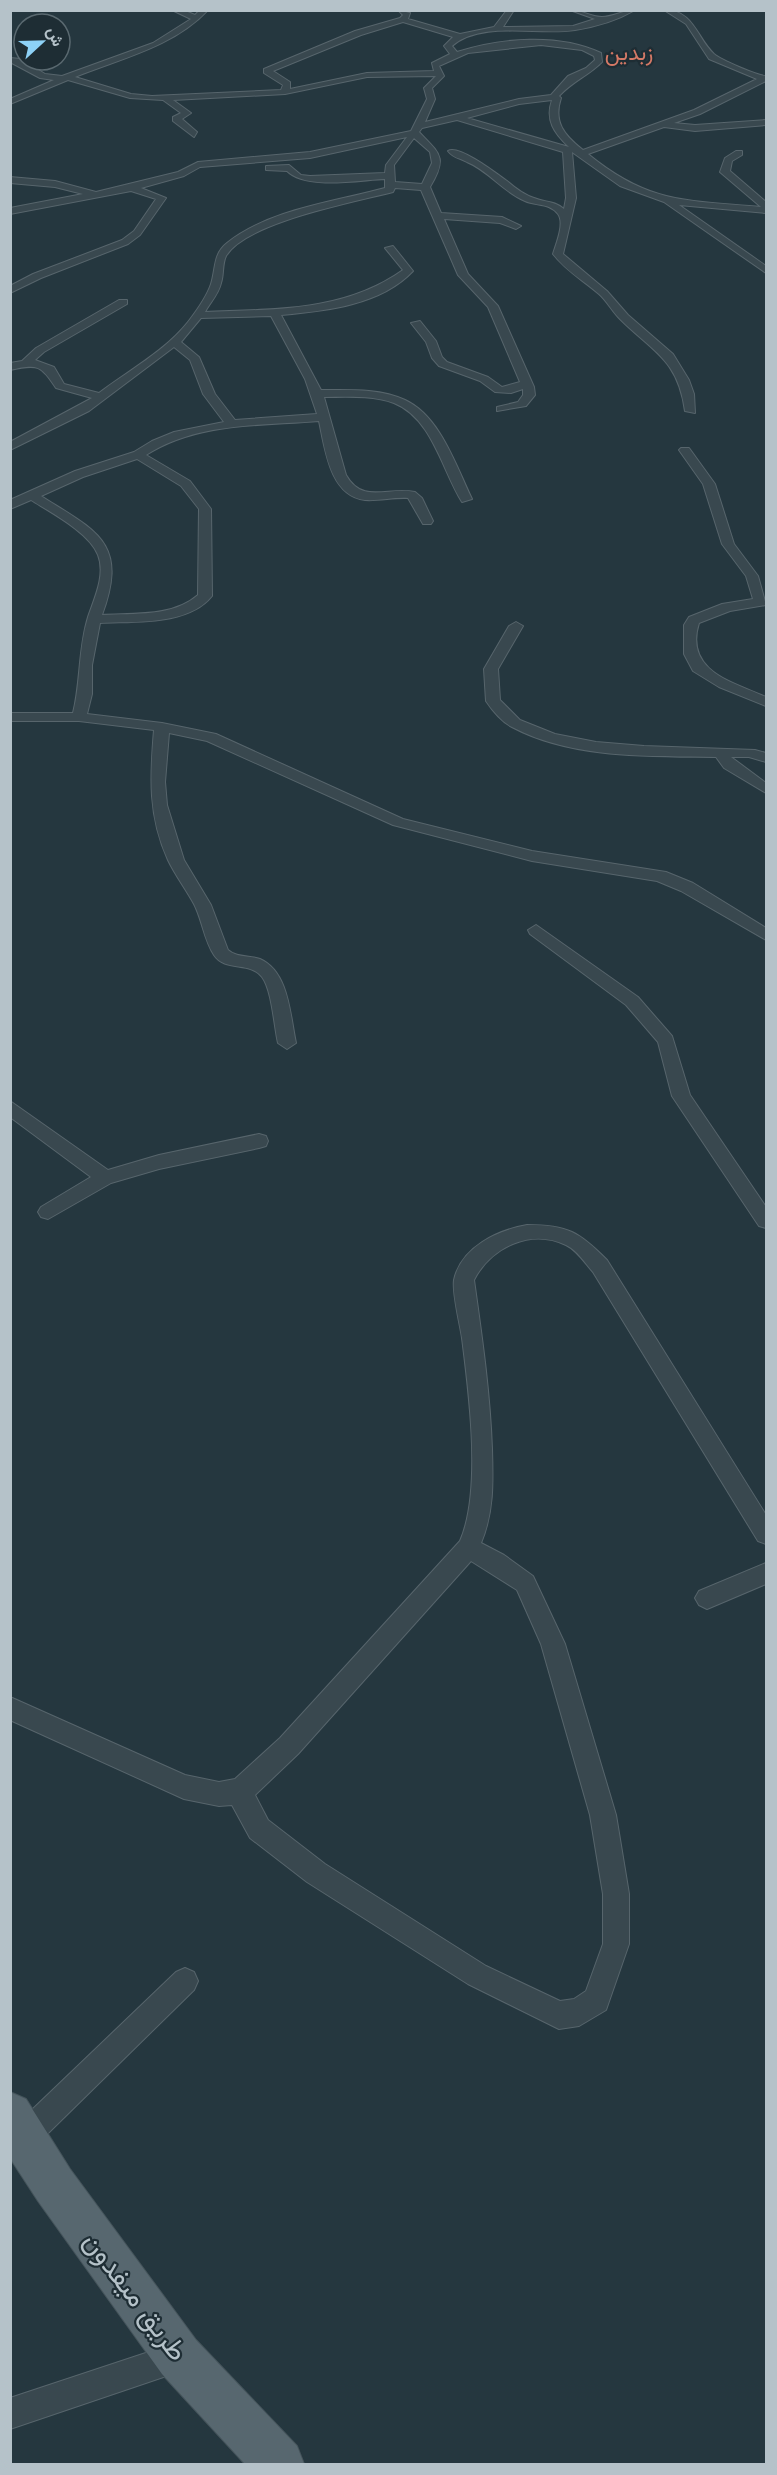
<svg xmlns="http://www.w3.org/2000/svg" width="777" height="2475" viewBox="0 0 777 2475" font-family="Jost,Vazirmatn,sans-serif">
	<style>
		.lines { fill: none; stroke-linecap: round; stroke-linejoin: round }
		.street-casing { stroke: #57656c; stroke-width: 2 }
		.primary-casing { stroke: #45545b; stroke-width: 2 }
		.street { fill: #39484f; fill-rule: evenodd }
		.primary { fill: #57676f; fill-rule: evenodd }
		.labels { text-anchor: middle; stroke-width: 4.5; stroke-linejoin: round; paint-order: stroke }
		.far-quarter-label { font-size: 22px; fill: #d47966; stroke: #1e2d34 }
		.near-street-label { font-size: 28px; fill: #b5c2c9; stroke: #1e2d34 }
	</style>
	<rect width="100%" height="100%" fill="#25373f"/>
	<g class="lines">
		<!-- street casing -->
		<g class="street-casing">
			<g id="street">
				<path d="M172,10H183L195,15L200,10H208C173,47 122,58 75,77L131,94L152,96L281,90L283,85L264,73V69L355,31L400,18L403,15L398,10L410,13L408,19L460,34L494,27L507,10H514L503,27L573,26L595,19L570,10C581,10 592,17 602,17C613,17 624,10 635,10C618,20 595,27 575,30C539,36 481,20 452,46L457,52C500,38 559,33 601,53L602,62C588,76 574,80 559,96L561,98C553,122 564,135 583,150L694,110L757,79L709,59L686,24L664,10C694,10 696,37 714,54C721,60 758,76 766,76V81L700,114L674,123L695,125L766,120V125L695,131L664,127L588,154C649,204 686,200 761,207L720,172L725,158L736,151H742V155L732,161L730,171L766,202V213L679,205L766,266V273L664,202L620,186L572,152L576,198L563,254L607,291L628,315L673,354L689,380L694,394L695,413L685,411C678,359 653,352 620,319C612,311 607,301 599,294C583,280 566,271 553,254C556,244 565,223 558,214C550,203 536,206 525,201C503,192 489,171 467,162C460,158 453,158 448,151C458,144 496,173 507,181C515,188 524,195 534,198C546,203 553,200 564,209L566,198L563,152L457,120L422,128L419,132C440,154 448,157 430,187L441,213L502,217L521,226L516,229L500,223L444,219L468,274L498,306L534,387L535,395L526,406L497,411V407L518,402L523,395V389L511,393L495,392L480,381L439,366L432,358L426,342L411,323L420,321L436,341L442,357L447,362L488,377L502,387L520,382L488,307L458,275L421,190L395,188L393,192C355,202 246,222 226,256C222,264 224,275 221,283C219,293 210,303 205,312C274,309 344,312 403,270L385,248L393,246L413,271C381,305 326,311 281,315L321,390C348,390 380,388 405,400C440,416 456,466 472,499L462,502C442,470 432,418 394,403C372,395 346,397 324,397L346,475C363,505 388,486 415,492L422,498L433,521L431,524H423L408,498C394,497 380,501 365,500C330,496 325,449 319,421C260,426 197,422 146,455L190,481L211,509L212,596C188,626 134,621 100,623L92,665V694L87,714L162,723L216,734L403,819L532,851L666,872L693,883L766,928V940L681,891L657,881L532,861L393,825L207,741L169,733L165,782L167,805L184,860L211,905L228,950C237,958 249,955 260,959C289,972 290,1015 296,1043L287,1049L278,1043C274,1026 272,990 262,977C250,961 225,972 214,955C204,940 202,919 194,904C186,889 175,875 168,860C148,816 150,777 154,730L79,721H10V713H73C81,681 78,649 88,617C94,599 106,575 98,555C90,533 50,512 31,500L10,509V500L75,471L134,452L152,441L174,432L224,422L203,394L190,360L174,347L89,411L10,450V442L92,398L56,388C41,366 39,363 10,370V363L22,361L36,348L119,300H127V304L44,352L35,360L54,367L64,384L99,393C128,371 165,351 188,322C195,313 207,296 211,284C216,268 213,254 227,243C270,209 334,202 385,188V179C359,180 306,190 287,171L266,170V166L289,165L301,175L310,176L385,173L386,165L407,137L310,158L200,167L184,176L141,188L166,198L140,235L128,244L41,278L10,293V286L33,274L122,240L134,231L156,199L131,191L10,214V208L83,194L55,187L10,183V177L55,181L96,192L178,172L198,162L310,152L411,131L427,99L424,88L436,76L367,77L285,94L173,100L191,113L182,119L197,132L194,137L173,121V117L181,113L163,100L130,98L68,80L10,104V99L54,80L40,78L10,62V58L21,59L45,74L62,76L153,43L191,19ZM403,22L453,37L444,46L450,54L432,63L434,71L367,73L290,89V82L273,71L361,35ZM541,45L582,50L594,56L595,60L586,68L568,76L551,95L519,99L425,122L435,99L432,88L444,76L439,66L468,53ZM552,100C545,120 554,133 569,147L467,118L519,104ZM414,138L430,152L432,163L422,184L395,182L394,165ZM271,316L305,379L317,414L235,420L215,394L199,357L181,342L201,318ZM137,459L181,486L199,509L198,595C173,617 134,613 102,615C129,542 96,531 41,496L83,477Z"/>
				<path d="M681,448H689L715,484L734,544L758,576L766,605L730,611L699,623C684,671 732,682 766,697V706L719,687L693,671L684,654V625L689,617L722,604L753,599L746,576L722,544L703,484L679,450Z"/>
				<path d="M516,622L523,626L498,669L500,700L520,720L555,734L596,742L644,746L755,750L766,753V762L749,757H731L766,783V793L724,768L716,757C651,756 572,759 512,727C502,722 492,710 486,701L484,669L509,626Z"/>
				<path d="M536,925L638,997L672,1036L690,1095L766,1207V1228L759,1226L672,1096L658,1042L626,1005L530,934L528,930Z"/>
				<path d="M10,1101L108,1170L159,1155L259,1134L266,1136L268,1141L266,1146L259,1148L159,1169L111,1183L48,1219L41,1217L38,1212L41,1207L91,1177L10,1117Z"/>
				<path d="M527,1225C568,1225 579,1232 607,1260L766,1515V1544L758,1541L593,1272C585,1263 577,1250 566,1245C531,1228 491,1247 474,1280C482,1337 490,1392 492,1449C493,1482 494,1512 481,1543L504,1555L533,1576L565,1644L616,1815L629,1894V1944L606,2010L579,2026L559,2029L468,1984L307,1882L250,1838L232,1805L219,1806L184,1799L10,1720V1697L185,1775L219,1782L235,1779L280,1738L460,1541C482,1491 469,1393 462,1338C460,1324 452,1293 454,1280C461,1247 498,1230 527,1225ZM471,1561L517,1590L541,1644L590,1815L603,1894V1944L586,1991L574,1999L560,2001L486,1966L325,1864L268,1820L255,1795L298,1754Z"/>
				<path d="M766,1563V1584L707,1609L699,1605L695,1598L699,1591Z"/>
				<path d="M185,1968L194,1972L198,1981L194,1990L34,2147L24,2151L14,2147L10,2135L14,2127L176,1972Z"/>
				<path d="M179,2342L190,2346L194,2357L190,2368L10,2429V2398Z"/>
			</g>
		</g>
		<!-- primary casing -->
		<g class="primary-casing">
			<path id="primary" d="M10,2092L26,2099L70,2169L196,2340L297,2446L304,2464H245L162,2374L38,2201L10,2158Z"/>
		</g>
		<!-- street -->
		<use href="#street" class="street"/>
		<!-- primary -->
		<use href="#primary" class="primary"/>
	</g>
	<g class="labels">
		<!-- far-quarter labels -->
		<g class="far-quarter-label">
			<text x="629" y="60">زبدين</text>
		</g>
		<!-- near-street labels -->
		<g class="near-street-label">
			<text transform="translate(136 2296) rotate(53)" y="10">طريق ميفدون</text>
		</g>
	</g>
	<!-- border -->
	<rect width="777" height="2475" fill="none" stroke="#b5c2c9" stroke-width="24"/>
	<!-- north arrow -->
	<g transform="translate(42 42) rotate(68)"><circle r="28" fill="#1e2d34" stroke="#5a6970" stroke-width="1.5"/>
	<path d="M0-4.5L10 22L0 15L-10 22Z" fill="#8dd1f6"/>
	<text y="-9" font-size="16" font-weight="bold" text-anchor="middle" fill="#b5c2c9">ش</text>
	</g>
</svg>
